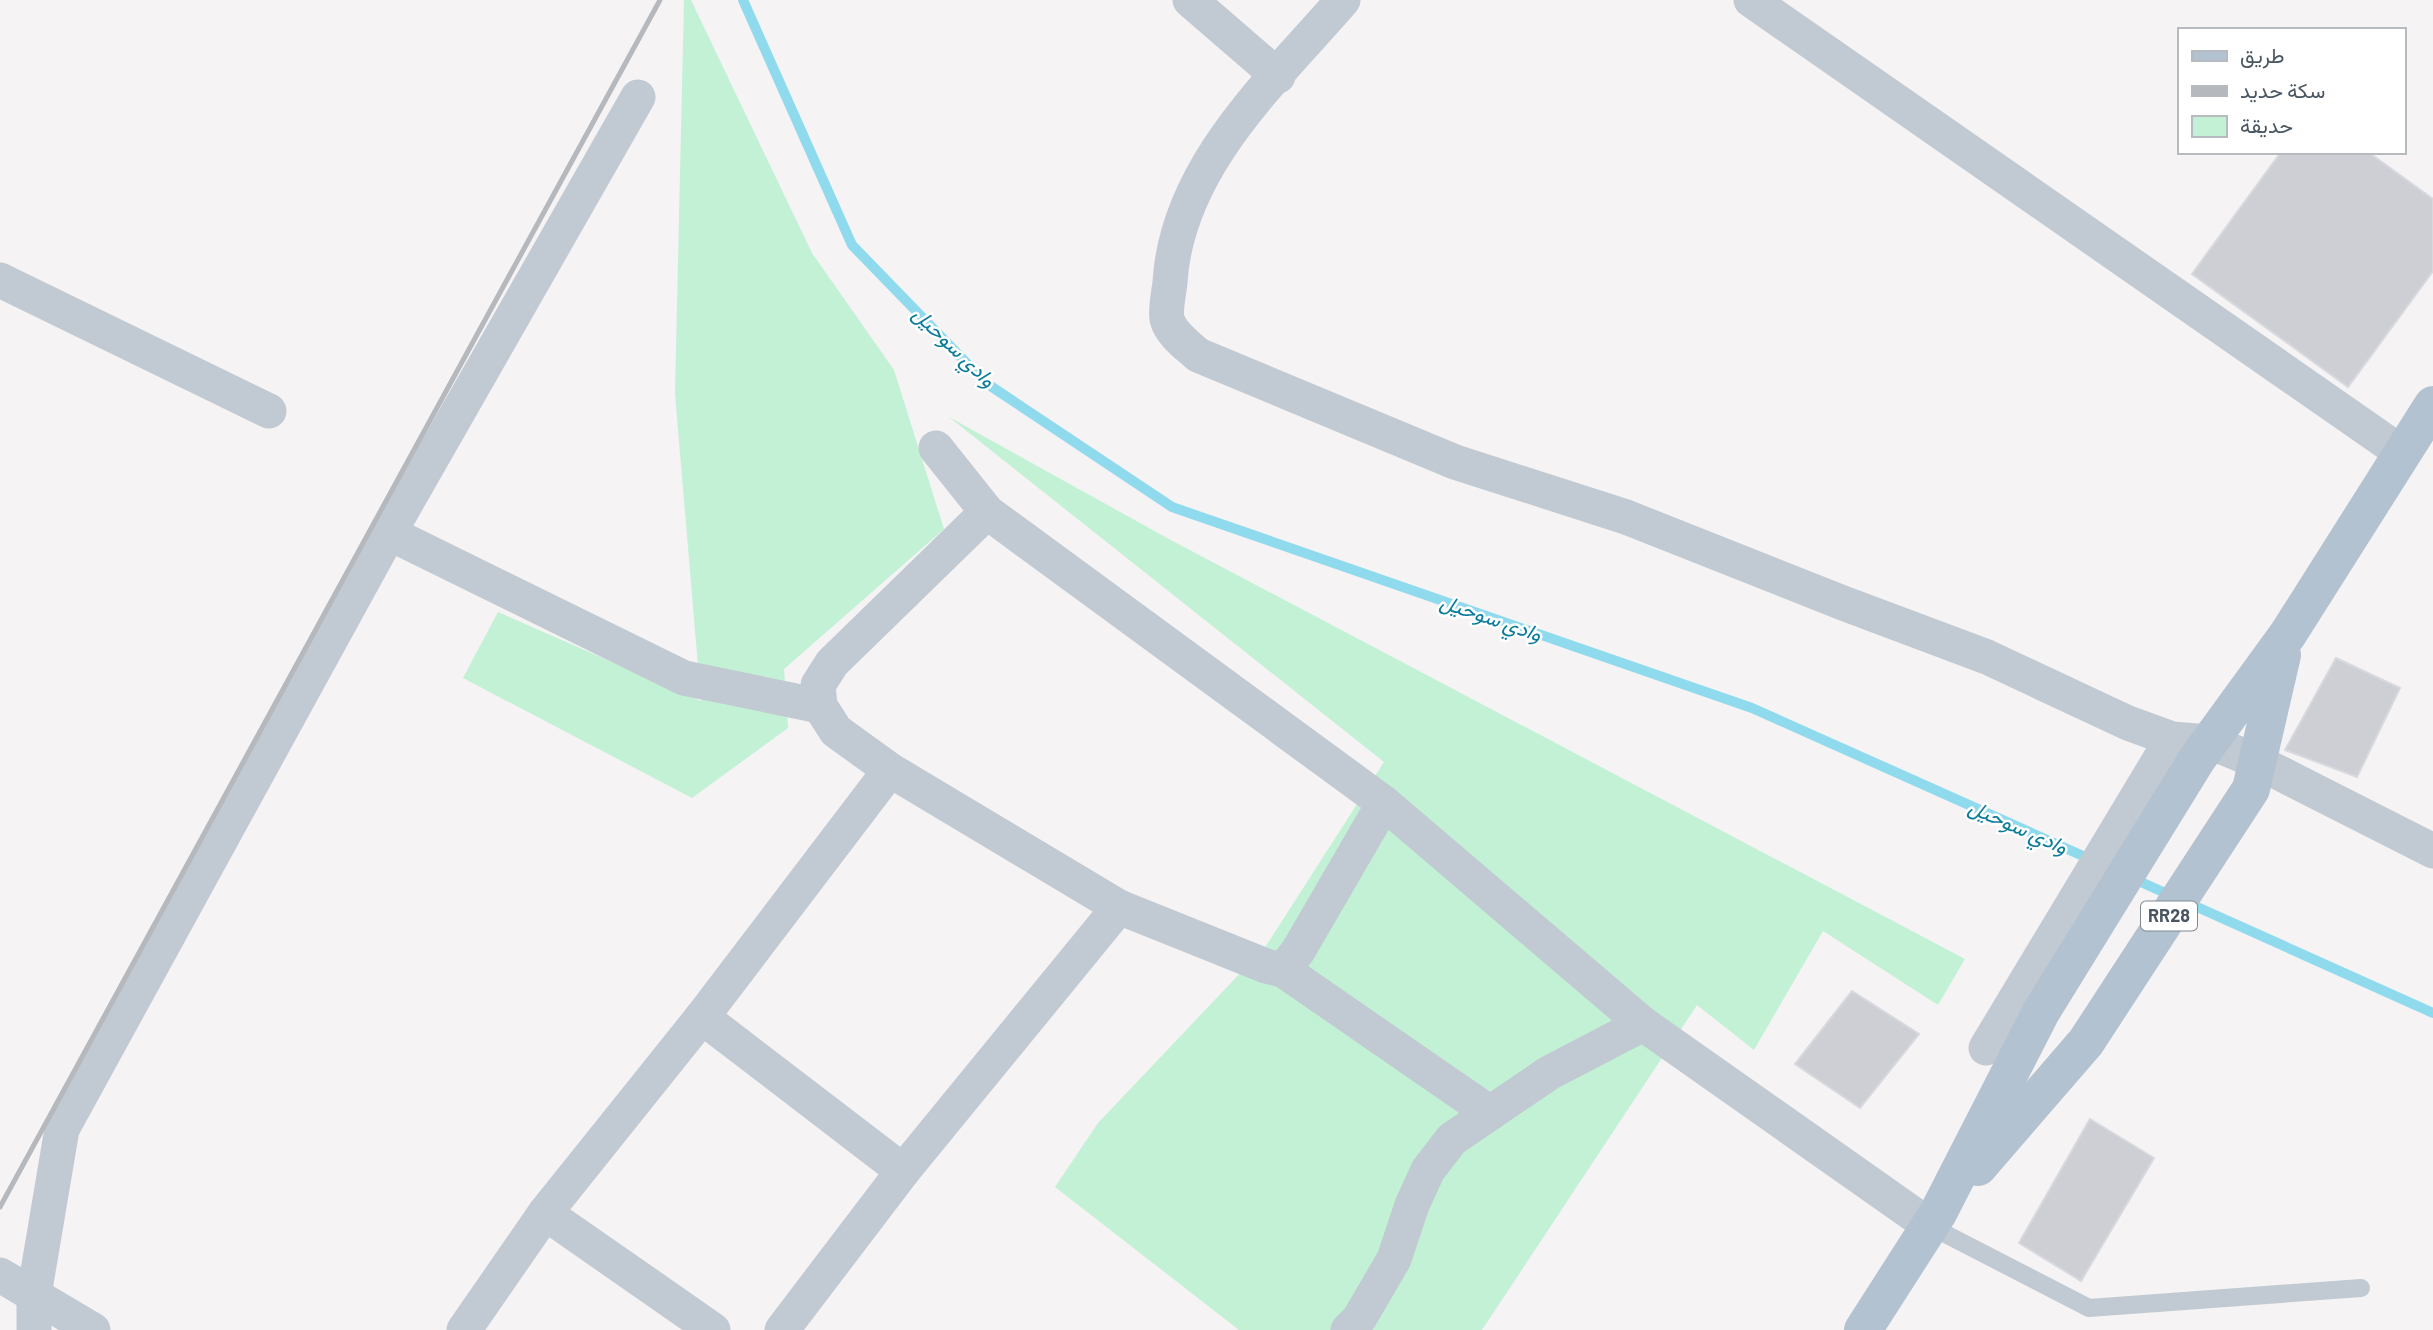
<svg xmlns="http://www.w3.org/2000/svg" width="2433" height="1330" viewBox="0 0 2433 1330" font-family="Barlow,Vazirmatn,sans-serif">
	<style>
		.green { fill: #c3f1d5 }
		.lines { fill: none; stroke-linecap: round; stroke-linejoin: round }
		.stream { stroke: #90daee; stroke-width: 10 }
		.building { fill: #cdcfd5; stroke: #d7d9de; stroke-width: 2 }
		.lane { stroke: #c1cad2; stroke-width: 18 }
		.street { stroke: #c1cad2; stroke-width: 35 }
		.primary { stroke: #b3c2d1; stroke-width: 38 }
		.rail { stroke: #b5b8bd; stroke-width: 5 }
		.labels { text-anchor: middle; stroke-width: 5; stroke-linejoin: round; paint-order: stroke }
		.shield { fill: #fff; stroke: #808990; stroke-width: 2 }
		.shield-label { font-size: 18px; font-weight: bold; fill: #4a5661 }
		.water-label { font-size: 21px; font-style: italic; fill: #0c7c9b; stroke: #fff }
	</style>
	<rect width="100%" height="100%" fill="#f5f3f3"/>
	<!-- green -->
	<g class="green">
		<path d="M684,0H691L812,253L894,370L944,529L784,669L788,728L692,798L463,678L498,612L701,701L675,394Z"/>
		<path d="M949,417L1167,538L1965,959L1938,1005L1823,931L1754,1050L1697,1005L1482,1330H1239L1055,1187L1098,1123L1266,946L1384,762Z"/>
	</g>
	<g class="lines">
		<!-- stream -->
		<g class="stream">
			<path d="M743,0L852,245L986,383L1172,507L1752,708L2092,860"/>
			<path d="M2132,878L2172,896"/>
			<path d="M2186,902L2433,1013"/>
		</g>
	</g>
	<!-- building -->
	<g class="building">
		<path d="M2281,152H2368L2433,199V271L2348,387L2192,274Z"/>
		<path d="M2336,658L2400,688L2357,777L2285,750Z"/>
		<path d="M1852,991L1919,1034L1860,1108L1795,1064Z"/>
		<path d="M2090,1119L2154,1158L2081,1281L2019,1243Z"/>
	</g>
	<g class="lines">
		<!-- lane -->
		<path class="lane" d="M1930,1226L2089,1308L2361,1288"/>
		<!-- street -->
		<g class="street">
			<path d="M1190,0L1278,76"/>
			<path d="M1343,0C1272,82 1177,167 1170,282C1169,293 1165,309 1167,319C1171,334 1187,345 1198,355L1455,462L1626,517L1843,603L1987,657L2128,723L2172,739L2210,742L2256,761L2433,851"/>
			<path d="M1751,0L2402,453"/>
			<path d="M0,280L269,411"/>
			<path d="M936,448L987,512L1384,803L1643,1024L1930,1226"/>
			<path d="M987,512L832,663L818,685L820,706L836,731L890,770L1119,907L1266,966L1283,970L1298,951L1384,803"/>
			<path d="M389,533L684,678L820,706"/>
			<path d="M1283,970L1490,1113"/>
			<path d="M702,1017L903,1171"/>
			<path d="M1986,1048L2172,739"/>
			<path d="M545,1213L713,1330"/>
			<path d="M0,1275L93,1330"/>
			<path d="M34,1330V1295L62,1129L389,533L638,97"/>
			<path d="M464,1330L545,1213L702,1017L890,770"/>
			<path d="M782,1330L903,1171L1119,907"/>
			<path d="M1348,1330L1359,1319L1394,1259L1412,1205L1428,1170L1452,1139L1549,1073L1643,1024"/>
		</g>
		<!-- primary -->
		<g class="primary">
			<path d="M1978,1167L2086,1042L2251,789L2282,655"/>
			<path d="M1863,1330L1938,1213L2041,1012L2197,759L2288,634L2433,405"/>
		</g>
		<!-- rail -->
		<path class="rail" d="M0,1207L660,0"/>
	</g>
	<g class="labels">
		<!-- shield labels -->
		<rect class="shield" x="2141" y="901.5" width="56" height="29" rx="5"/>
		<g class="shield-label">
			<text x="2169" y="922">RR28</text>
		</g>
		<!-- water labels -->
		<g class="water-label">
			<text transform="translate(954 347) rotate(44)" y="7">وادي سوحيل</text>
			<text transform="translate(1491 618) rotate(19)" y="7">وادي سوحيل</text>
			<text transform="translate(2018 827) rotate(24)" y="7">وادي سوحيل</text>
		</g>
	</g>
	<!-- legend -->
	<rect x="2178" y="28" width="228" height="126" fill="#ffffff" stroke="#b7bbc0" stroke-width="2"/>
	<rect x="2192" y="51" width="35" height="10" fill="#b3c2d1" stroke="#b7bbc0" stroke-width="2"/>
	<text x="2240" y="63" font-size="21" fill="#4a5661">طريق</text>
	<rect x="2192" y="86" width="35" height="10" fill="#b5b8bd" stroke="#b7bbc0" stroke-width="2"/>
	<text x="2240" y="98" font-size="21" fill="#4a5661">سكة حديد</text>
	<rect x="2192" y="116" width="35" height="21" fill="#c3f1d5" stroke="#b7bbc0" stroke-width="2"/>
	<text x="2240" y="133" font-size="21" fill="#4a5661">حديقة</text>
</svg>
